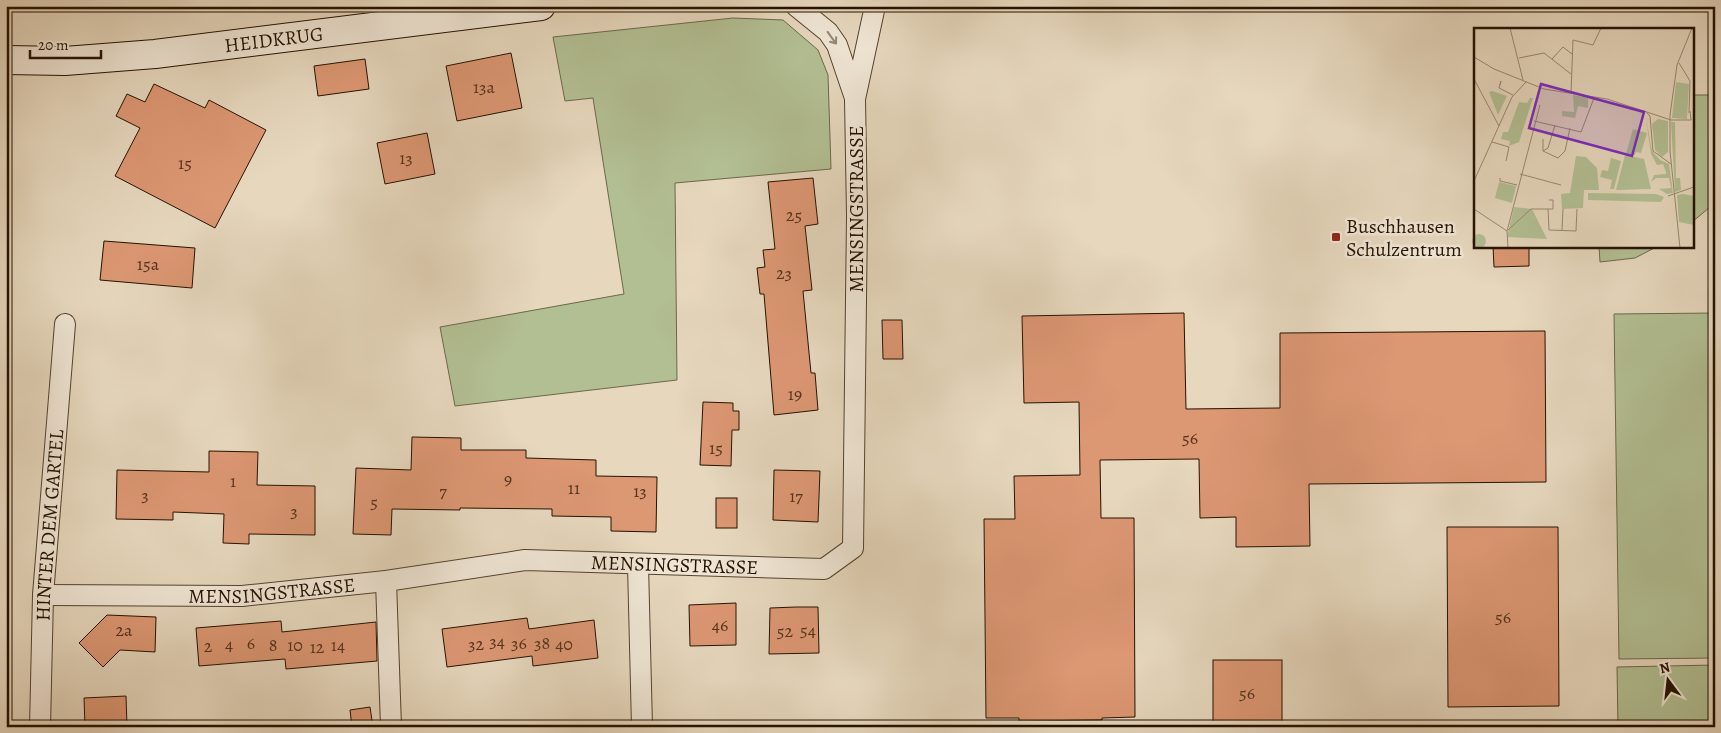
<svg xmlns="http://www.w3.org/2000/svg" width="1721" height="733" viewBox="0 0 1721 733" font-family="Alegreya,serif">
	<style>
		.green { fill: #b2bf93; stroke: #6c684a }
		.building { fill: #dc9773; stroke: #251200 }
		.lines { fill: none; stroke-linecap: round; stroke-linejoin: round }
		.street-casing { stroke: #55432f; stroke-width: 22 }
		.secondary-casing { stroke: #251200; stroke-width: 30 }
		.street { stroke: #efe5d4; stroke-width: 20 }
		.secondary { stroke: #efe5d4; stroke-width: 28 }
		.oneway { stroke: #948675 }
		.poi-dot { fill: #8f2418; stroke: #efe5d4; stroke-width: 2 }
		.labels { text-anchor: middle; stroke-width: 5; stroke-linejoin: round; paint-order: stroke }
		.number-label { font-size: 18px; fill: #53331d }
		.street-label { font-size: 20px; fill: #251200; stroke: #efe5d4 }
		.poi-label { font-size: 20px; fill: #251200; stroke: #efe5d4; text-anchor: start }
		.inset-road { fill: none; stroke: #998871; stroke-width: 1 }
		.view { fill: #7b2cbf; fill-opacity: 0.15; stroke: #7b2cbf; stroke-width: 2.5 }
		.inset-edge { fill: none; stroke: #251200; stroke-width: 2.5 }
	</style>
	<rect width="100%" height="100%" fill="#e6d7bd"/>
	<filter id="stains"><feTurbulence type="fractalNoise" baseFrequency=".004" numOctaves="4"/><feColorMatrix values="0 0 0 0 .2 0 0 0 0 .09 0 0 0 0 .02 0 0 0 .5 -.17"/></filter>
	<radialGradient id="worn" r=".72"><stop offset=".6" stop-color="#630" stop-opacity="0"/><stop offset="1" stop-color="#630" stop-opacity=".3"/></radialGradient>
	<!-- green -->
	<g class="green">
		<path d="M733,18L783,20L818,50L828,75L831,169L675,183L677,380L455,406L440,327L624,294L593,98L565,101L553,37Z"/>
		<path d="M1692,95H1715V203L1692,222Z"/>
		<path d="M1599,246H1658L1635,258L1600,262Z"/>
		<path d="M1715,313V658L1619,659L1614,314Z"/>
		<path d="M1715,665V721L1618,726L1617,667Z"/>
	</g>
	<!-- building -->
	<g class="building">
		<path d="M511,53L522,108L457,121L446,66Z"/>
		<path d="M365,59L369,89L318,96L314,66Z"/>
		<path d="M154,84L205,108L209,100L266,130L215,228L115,176L140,128L116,116L127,94L145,102Z"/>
		<path d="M427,133L435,174L385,184L377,143Z"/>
		<path d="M813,178L818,224L805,226L812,290L803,291L811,373H815L818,410L774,415L764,294H760L757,268L765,267L763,250L775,249L768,182Z"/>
		<path d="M104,241L195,248L192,288L100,280Z"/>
		<path d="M1493,246H1529V266L1494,267Z"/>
		<path d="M1184,313L1186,409L1280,408V333L1545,331L1546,482L1309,484L1310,546L1236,547V517L1200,518L1199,459L1100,460L1101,518H1134L1135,717L1102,718V720L1019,721V718H986L984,519H1015L1014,476L1080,475L1079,402L1024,403L1022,316Z"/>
		<path d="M882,320H902L903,359H883Z"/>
		<path d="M703,402L733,403V411H739V430H732L731,466L700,465Z"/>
		<path d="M412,437L461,438V450H526V458L596,460V476L657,477L656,532L611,531V517L552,516V509L460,508V510L392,509L391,535L353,534L356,468L411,470Z"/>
		<path d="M209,451L258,452L257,485L315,486V535L249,534V544L223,543L224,514L173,512V520L116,519L117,470L209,472Z"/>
		<path d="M774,470L820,471L818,522L773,520Z"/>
		<rect x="716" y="498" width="21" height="30"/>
		<path d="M1447,527H1558L1559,706L1448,707Z"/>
		<path d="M736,603V645L690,646L689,605Z"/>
		<path d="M796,607H818L819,653L769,654L770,608Z"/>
		<path d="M107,615L156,617L155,652L120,650L103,667L79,643Z"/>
		<path d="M527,618L529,629L594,620L598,658L533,666L532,656L447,667L442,629Z"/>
		<path d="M281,621L282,632L376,622L377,661L286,669L285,659L199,666L196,628Z"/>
		<rect x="1213" y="660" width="69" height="67"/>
		<path d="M126,696L127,727H85L84,698Z"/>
		<path d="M370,707L373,727H352L350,710Z"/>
	</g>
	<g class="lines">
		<!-- street casing -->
		<g class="street-casing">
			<g id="street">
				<path d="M796,6L828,32L837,45L855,98"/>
				<path d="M638,565L642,727"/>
				<path d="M386,581L391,727"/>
				<path id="s1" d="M43,595L242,596L386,581L525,560L824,569L853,548L857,216L855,99L875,6"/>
				<path id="s2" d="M40,727L43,595L65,324"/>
			</g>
		</g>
		<!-- secondary casing -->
		<g class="secondary-casing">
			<g id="secondary">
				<path id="s3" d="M6,60L65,61L155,54L541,6"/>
			</g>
		</g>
		<!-- street -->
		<use href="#street" class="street"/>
		<!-- secondary -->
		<use href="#secondary" class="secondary"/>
	</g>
	<!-- one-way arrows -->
	<defs><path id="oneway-shaft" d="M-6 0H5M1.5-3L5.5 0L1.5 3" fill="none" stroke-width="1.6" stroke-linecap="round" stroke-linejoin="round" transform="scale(1.25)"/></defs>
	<use class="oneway" href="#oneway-shaft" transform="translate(832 38) rotate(54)"/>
	<!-- markers -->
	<rect class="poi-dot" x="1331" y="232" width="10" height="10" rx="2.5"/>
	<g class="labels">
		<!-- number labels -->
		<g class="number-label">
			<text x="484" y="93">13a</text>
			<text x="406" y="164">13</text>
			<text x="185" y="169">15</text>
			<text x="794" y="221">25</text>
			<text x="148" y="270">15a</text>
			<text x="784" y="279">23</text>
			<text x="795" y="400">19</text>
			<text x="1190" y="444">56</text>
			<text x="716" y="454">15</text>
			<text x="508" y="485">9</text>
			<text x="233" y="487">1</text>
			<text x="574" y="494">11</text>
			<text x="443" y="497">7</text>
			<text x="640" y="497">13</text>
			<text x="145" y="501">3</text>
			<text x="796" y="502">17</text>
			<text x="374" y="508">5</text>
			<text x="294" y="517">3</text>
			<text x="1503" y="623">56</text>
			<text x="720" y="631">46</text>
			<text x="124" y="636">2a</text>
			<text x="808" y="636">54</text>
			<text x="785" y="637">52</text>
			<text x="497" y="647">34</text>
			<text x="251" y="649">6</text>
			<text x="519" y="649">36</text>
			<text x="542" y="649">38</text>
			<text x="229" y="650">4</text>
			<text x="476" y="650">32</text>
			<text x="564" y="650">40</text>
			<text x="273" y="651">8</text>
			<text x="295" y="651">10</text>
			<text x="338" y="651">14</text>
			<text x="208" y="652">2</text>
			<text x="317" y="653">12</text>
			<text x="1247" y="699">56</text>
		</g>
		<!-- street labels -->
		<g class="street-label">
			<text dy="7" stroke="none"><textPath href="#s3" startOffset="269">HEIDKRUG</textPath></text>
			<text transform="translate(856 209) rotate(-90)" y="7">MENSINGSTRASSE</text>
			<text dy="7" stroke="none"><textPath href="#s2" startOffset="202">HINTER DEM GARTEL</textPath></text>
			<text dy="7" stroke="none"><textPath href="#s1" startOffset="634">MENSINGSTRASSE</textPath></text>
			<text dy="7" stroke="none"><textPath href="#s1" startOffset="229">MENSINGSTRASSE</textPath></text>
		</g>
		<!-- poi labels -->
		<g class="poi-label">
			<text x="1346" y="233">Buschhausen<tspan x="1346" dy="23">Schulzentrum</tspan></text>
		</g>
	</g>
	<!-- overview -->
	<g transform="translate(1474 28)">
		<rect width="220" height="220" fill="#e6d7bd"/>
		<path d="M202,54L215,56L213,91L198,90ZM18,63L33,68L24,87L15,64ZM99,67L114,70V80L104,78L101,90L88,88V83L100,84ZM56,70H59L45,114L35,118L36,113L27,111L29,104H34L45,74L53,75ZM172,90L178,123L186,132L195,136L199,165L193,166L185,161L197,160L195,150H182L177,154L180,147L192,146V144L189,136L183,137L177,126ZM184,91L194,93V124L188,129L181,122L178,96ZM197,94H201L202,150H206L207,162L201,164ZM159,101L173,105L167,125L162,124L161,127L152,126ZM151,127L170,131L177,161L142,162ZM102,128L112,129L123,140L125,162H110L109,180L88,181L87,166L96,165ZM137,130L147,133L140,161H136L138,152L126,149L128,142L134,143ZM25,154L42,158L38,175L21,170ZM114,165L182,166L190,169L187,174L114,172ZM209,166L220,168V197L205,194L203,167ZM40,179L58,181L73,211L33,209ZM-2 213a7 7 0 1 1 14 0a7 7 0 1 1-14 0Z" fill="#b2bf93"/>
		<path class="inset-road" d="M36,0L49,52M0,29L20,41L70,61L133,71L197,92H217L216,83M45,30L70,25L97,46M78,31L89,19L98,26M205,35L216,53L215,85M0,51L25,98M26,57L27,53L25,60L39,67M97,65L99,12L119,17L127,0M173,85L176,88L179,123L197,136M60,93L107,104L120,70M69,111V123L84,130L91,123L96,100M18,114L35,119L32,133M69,123L74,120L81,97M46,146L87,157M26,150V153L43,157M0,153L38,69L52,54M194,168L220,159M0,181L33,203M74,181L75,202L102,203L103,181M34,202L57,181H79V172H75M88,202L89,181M34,220L33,203L66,77M206,220L196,123V87L203,37L218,0"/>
		<path class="view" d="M67,56L170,84L158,128L55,100Z"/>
		<rect width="220" height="220" class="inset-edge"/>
	</g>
	<!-- margin -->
	<rect width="1721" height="733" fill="none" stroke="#e6d7bd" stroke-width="25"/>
	<rect x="8" y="8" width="1706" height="718" fill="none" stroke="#251200" stroke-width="2.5"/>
	<rect x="12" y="12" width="1696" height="708" fill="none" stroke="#251200"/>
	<!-- north arrow -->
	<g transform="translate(1668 680) rotate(345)" stroke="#efe5d4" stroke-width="4" paint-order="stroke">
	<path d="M0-4L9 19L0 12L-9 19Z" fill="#251200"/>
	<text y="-8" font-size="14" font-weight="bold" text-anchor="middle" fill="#251200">N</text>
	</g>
	<!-- scale -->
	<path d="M30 50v8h71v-8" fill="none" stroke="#251200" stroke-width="2.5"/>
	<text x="38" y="50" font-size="15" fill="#251200" stroke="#efe5d4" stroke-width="4" paint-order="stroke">20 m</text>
	<rect width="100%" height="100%" filter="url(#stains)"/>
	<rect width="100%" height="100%" fill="url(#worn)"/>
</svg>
